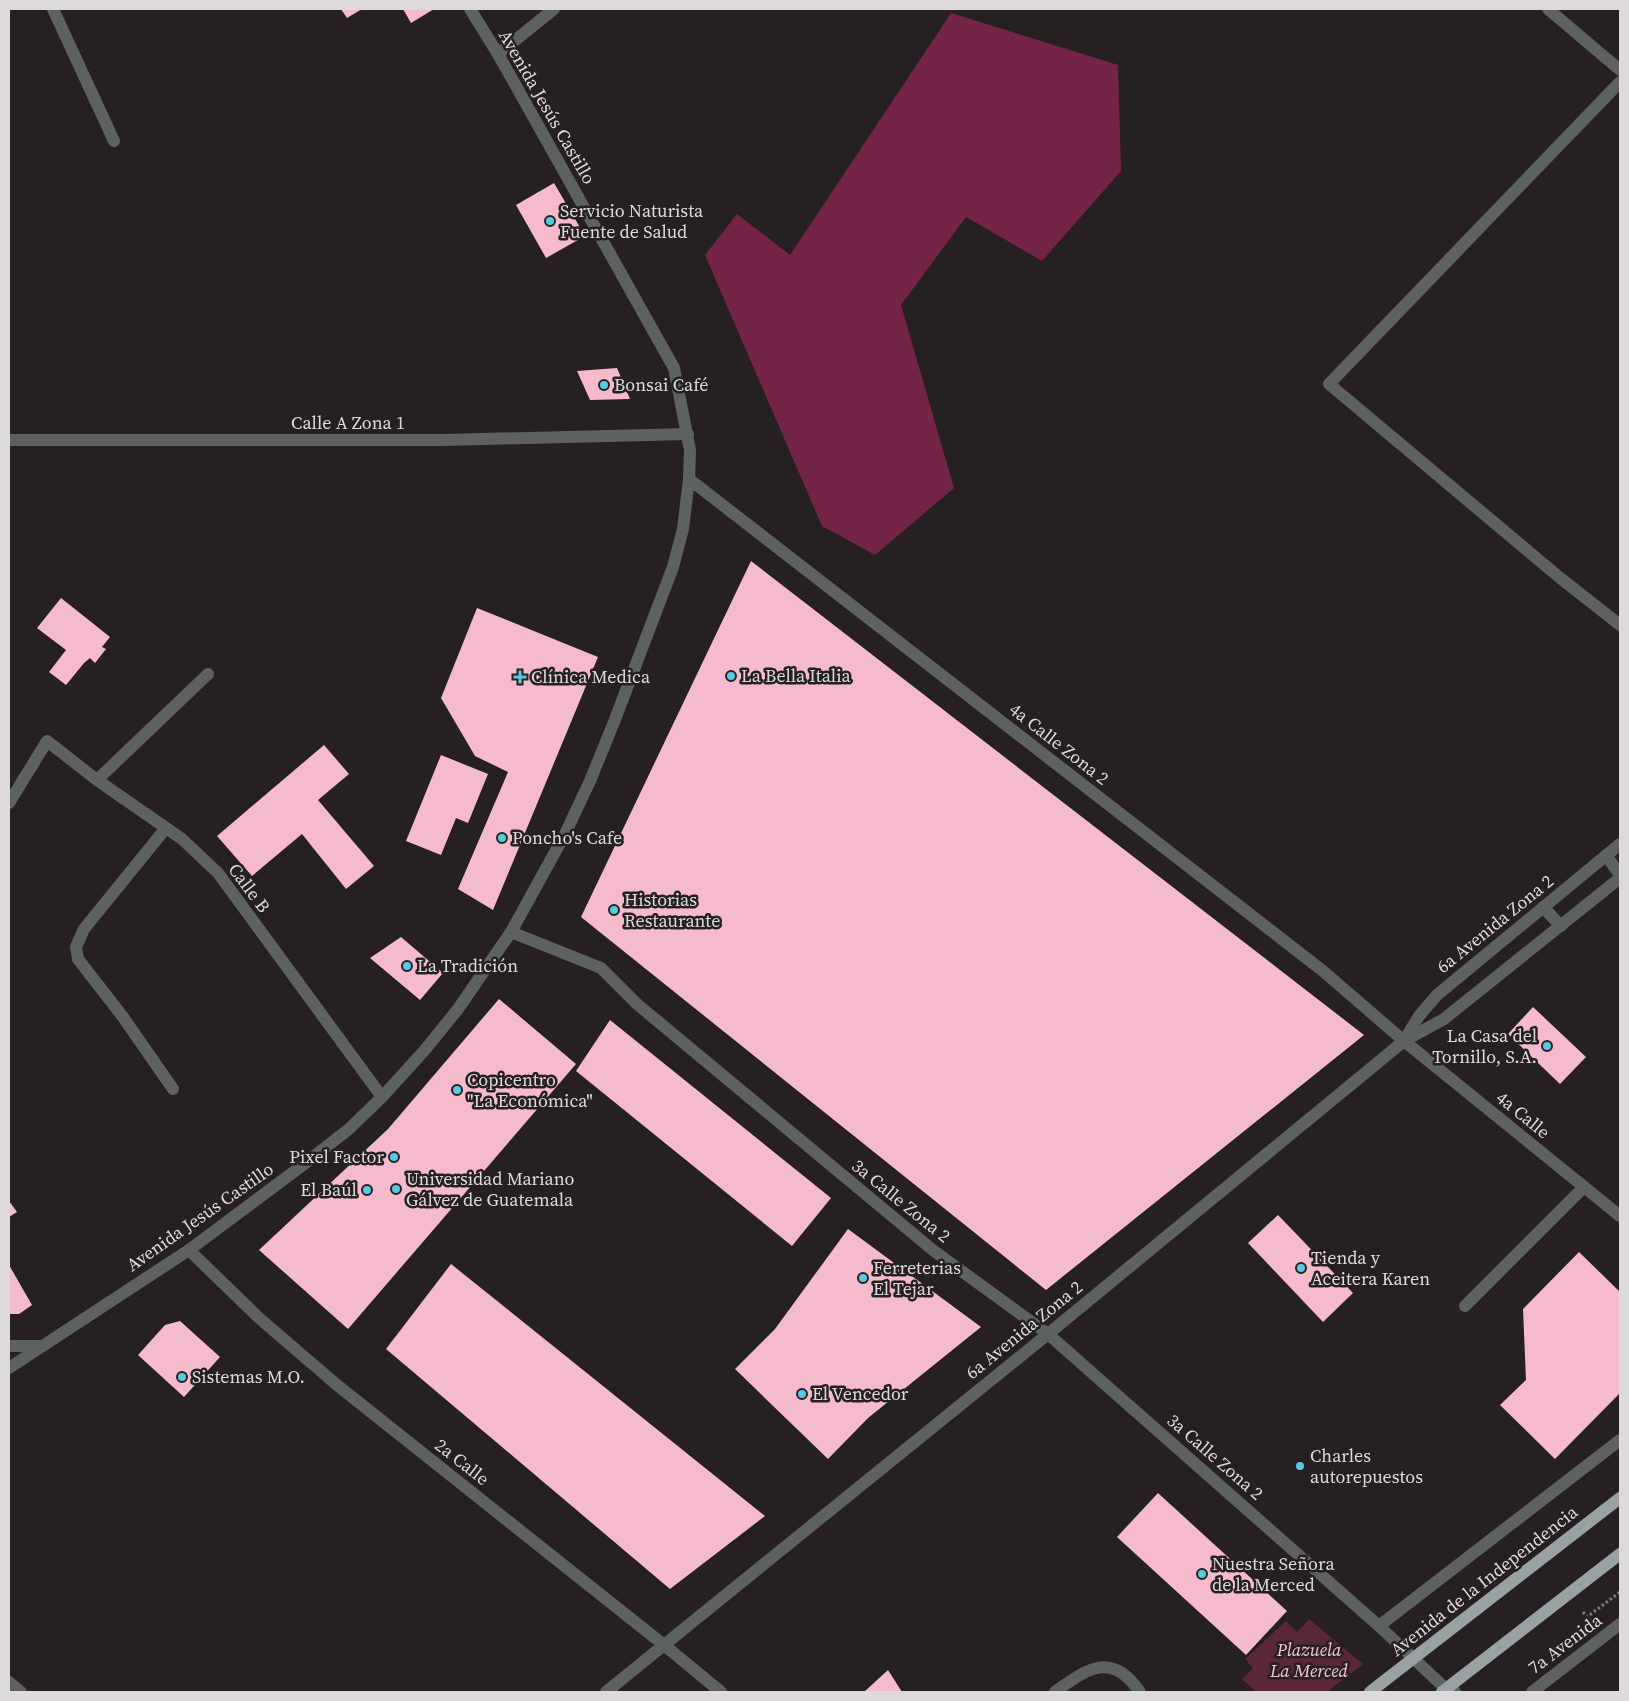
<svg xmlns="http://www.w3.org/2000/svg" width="1629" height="1701" viewBox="0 0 1629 1701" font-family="'Source Serif 4',serif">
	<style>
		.green { fill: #5a263a }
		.forest { fill: #742446 }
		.building { fill: #f5bbcd }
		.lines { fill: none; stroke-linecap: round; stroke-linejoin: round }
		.path { stroke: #7d787a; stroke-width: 3; stroke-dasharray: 2.5 2.5; stroke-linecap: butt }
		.minor { stroke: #5e6162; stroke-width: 12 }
		.major { stroke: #9aa1a3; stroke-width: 12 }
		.poi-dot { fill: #58c9e3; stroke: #262022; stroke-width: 2 }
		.labels { text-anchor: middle; stroke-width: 5; stroke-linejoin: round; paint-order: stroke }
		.street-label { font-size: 18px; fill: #dedadb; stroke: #262022 }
		.poi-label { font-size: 18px; fill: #dedadb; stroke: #262022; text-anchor: start }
		.park-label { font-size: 18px; font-style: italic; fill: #f5c4d3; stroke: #262022 }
	</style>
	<rect width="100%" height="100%" fill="#262022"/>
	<!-- green -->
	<path class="green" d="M1309,1619L1363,1664L1327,1692H1256L1242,1679L1253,1668L1245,1659L1286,1621L1297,1632Z"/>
	<!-- forest -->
	<path class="forest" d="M951,13L1118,65L1121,171L1042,261L966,217L901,305L954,488L875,555L822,526L705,255L737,214L790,255Z"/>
	<!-- building -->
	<g class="building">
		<path d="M341,9H362L347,18Z"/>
		<path d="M403,9H434L411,23Z"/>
		<path d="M554,183L585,236L546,258L516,205Z"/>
		<path d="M617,368L630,399L590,400L577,371Z"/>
		<path d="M751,561L1364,1035L1046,1290L581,917Z"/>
		<path d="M61,598L110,637L102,647L106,649L95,663L90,658L84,663L66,685L49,672L66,650L37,628Z"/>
		<path d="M477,608L598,657L493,910L458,889L508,772L475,756L441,698Z"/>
		<path d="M324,745L349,774L318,800L374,866L346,889L302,834L252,876L217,836Z"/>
		<path d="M441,755L488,774L468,823L456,818L441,855L406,841Z"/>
		<path d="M401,937L443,973L420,1000L370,958Z"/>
		<path d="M499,999L576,1064L348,1329L259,1250L388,1129Z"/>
		<path d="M1533,1007L1586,1057L1560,1084L1508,1034Z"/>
		<path d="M610,1020L831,1198L792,1246L576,1071Z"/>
		<path d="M9,1201L17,1212L9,1217Z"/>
		<path d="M1278,1215L1353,1293L1323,1322L1248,1243Z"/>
		<path d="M848,1229L981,1327L868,1418L828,1459L735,1369L775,1329Z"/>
		<path d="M1579,1252L1620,1292V1393L1555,1459L1500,1405L1526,1380L1523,1309Z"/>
		<path d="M451,1264L765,1516L670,1589L386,1349Z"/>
		<path d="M9,1265L32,1305L19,1314H9Z"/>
		<path d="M180,1321L220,1357L184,1397L138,1355L165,1325Z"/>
		<path d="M1158,1493L1287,1611L1246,1655L1117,1537Z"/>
		<path d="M888,1670L902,1692H864Z"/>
	</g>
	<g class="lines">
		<!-- path -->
		<path class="path" d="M1583,1612L1587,1617L1620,1592"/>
		<!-- minor -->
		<g class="minor">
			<path d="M53,9L114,141"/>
			<path d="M1548,9L1620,70"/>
			<path d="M498,54L554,9"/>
			<path d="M1620,82L1329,384L1559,577L1620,625"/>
			<path d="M9,440H443L688,434"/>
			<path d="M689,479L1323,971L1404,1041L1620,1216"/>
			<path d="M97,780L208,674"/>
			<path d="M9,803L47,741L97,780L182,839L218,873L382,1097"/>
			<path d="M166,828L84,929L76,947L78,959L123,1017L173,1089"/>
			<path d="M1606,855L1620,875"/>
			<path d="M1543,907L1561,926"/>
			<path d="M511,932L601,968L637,1004L934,1251L1048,1334L1379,1626L1446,1689L1455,1692"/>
			<path d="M1405,1039L1419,1016L1437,995L1620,844"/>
			<path d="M189,1250L259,1318L337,1385L664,1645L721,1692"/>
			<path d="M1465,1306L1584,1187"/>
			<path d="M9,1346H42"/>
			<path d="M9,1368L189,1250L303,1165L349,1129L382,1097L424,1051L458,1009L511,932L565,834L590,781L614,722L673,567L683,529L689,479L690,450L674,368L498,54L470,9"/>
			<path d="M1379,1626L1620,1440"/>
			<path d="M9,1682L21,1692"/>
			<path d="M606,1692L1048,1334L1404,1041L1444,1019L1620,878"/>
			<path d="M1055,1692C1076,1677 1102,1654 1127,1677C1132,1681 1136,1687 1140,1692"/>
			<path d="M1532,1692L1620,1624"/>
		</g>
		<!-- major -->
		<g class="major">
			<path d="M1370,1692L1620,1498"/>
			<path d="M1442,1692L1620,1554"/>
		</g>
	</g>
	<!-- markers -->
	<g class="poi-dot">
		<circle cx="550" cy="221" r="5"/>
		<circle cx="604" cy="385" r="5"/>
		<circle cx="731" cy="676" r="5"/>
		<path d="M517.5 669.5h5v5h5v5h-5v5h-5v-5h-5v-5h5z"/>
		<circle cx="502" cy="838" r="5"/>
		<circle cx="614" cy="910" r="5"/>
		<circle cx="407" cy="966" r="5"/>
		<circle cx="1547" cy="1046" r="5"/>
		<circle cx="457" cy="1090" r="5"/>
		<circle cx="394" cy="1157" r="5"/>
		<circle cx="396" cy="1189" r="5"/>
		<circle cx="367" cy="1190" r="5"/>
		<circle cx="1301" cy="1268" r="5"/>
		<circle cx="863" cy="1278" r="5"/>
		<circle cx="182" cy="1377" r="5"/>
		<circle cx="802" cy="1394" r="5"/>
		<circle cx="1300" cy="1466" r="5"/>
		<circle cx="1202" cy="1574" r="5"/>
	</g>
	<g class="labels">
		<!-- street labels -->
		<g class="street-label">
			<text transform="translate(547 107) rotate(60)" y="6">Avenida Jesús Castillo</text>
			<text x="348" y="429">Calle A Zona 1</text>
			<text transform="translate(1059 744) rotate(38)" y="6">4a Calle Zona 2</text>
			<text transform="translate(249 888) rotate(53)" y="6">Calle B</text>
			<text transform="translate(1495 924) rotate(-39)" y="6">6a Avenida Zona 2</text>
			<text transform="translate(1523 1115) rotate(39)" y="6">4a Calle</text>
			<text transform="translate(901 1201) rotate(39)" y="6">3a Calle Zona 2</text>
			<text transform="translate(200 1217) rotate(-35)" y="6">Avenida Jesús Castillo</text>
			<text transform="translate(1024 1330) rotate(-39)" y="6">6a Avenida Zona 2</text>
			<text transform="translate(1215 1457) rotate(41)" y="6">3a Calle Zona 2</text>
			<text transform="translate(462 1462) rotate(38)" y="6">2a Calle</text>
			<text transform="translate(1484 1581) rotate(-38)" y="6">Avenida de la Independencia</text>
			<text transform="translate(1565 1644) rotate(-37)" y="6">7a Avenida</text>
		</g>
		<!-- poi labels -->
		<g class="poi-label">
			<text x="560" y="217">Servicio Naturista<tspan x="560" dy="21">Fuente de Salud</tspan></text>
			<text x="614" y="391">Bonsai Café</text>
			<text x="741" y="682">La Bella Italia</text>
			<text x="531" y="683">Clínica Medica</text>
			<text x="512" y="844">Poncho's Cafe</text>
			<text x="624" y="906">Historias<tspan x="624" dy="21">Restaurante</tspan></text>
			<text x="417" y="972">La Tradición</text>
			<text x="1537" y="1042" text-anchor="end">La Casa del<tspan x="1537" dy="21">Tornillo, S.A.</tspan></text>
			<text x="467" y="1086">Copicentro<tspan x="467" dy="21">"La Económica"</tspan></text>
			<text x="384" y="1163" text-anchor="end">Pixel Factor</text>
			<text x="406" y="1185">Universidad Mariano<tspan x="406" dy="21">Gálvez de Guatemala</tspan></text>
			<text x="357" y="1196" text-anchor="end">El Baúl</text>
			<text x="1311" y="1264">Tienda y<tspan x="1311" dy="21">Aceitera Karen</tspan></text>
			<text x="873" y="1274">Ferreterias<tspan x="873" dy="21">El Tejar</tspan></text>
			<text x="192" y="1383">Sistemas M.O.</text>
			<text x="812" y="1400">El Vencedor</text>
			<text x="1310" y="1462">Charles<tspan x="1310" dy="21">autorepuestos</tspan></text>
			<text x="1212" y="1570">Nuestra Señora<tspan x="1212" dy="21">de la Merced</tspan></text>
		</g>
		<!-- park labels -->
		<g class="park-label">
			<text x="1309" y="1656">Plazuela<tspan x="1309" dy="21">La Merced</tspan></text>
		</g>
	</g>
	<!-- border -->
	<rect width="1629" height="1701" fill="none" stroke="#dedadb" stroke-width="20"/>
</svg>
